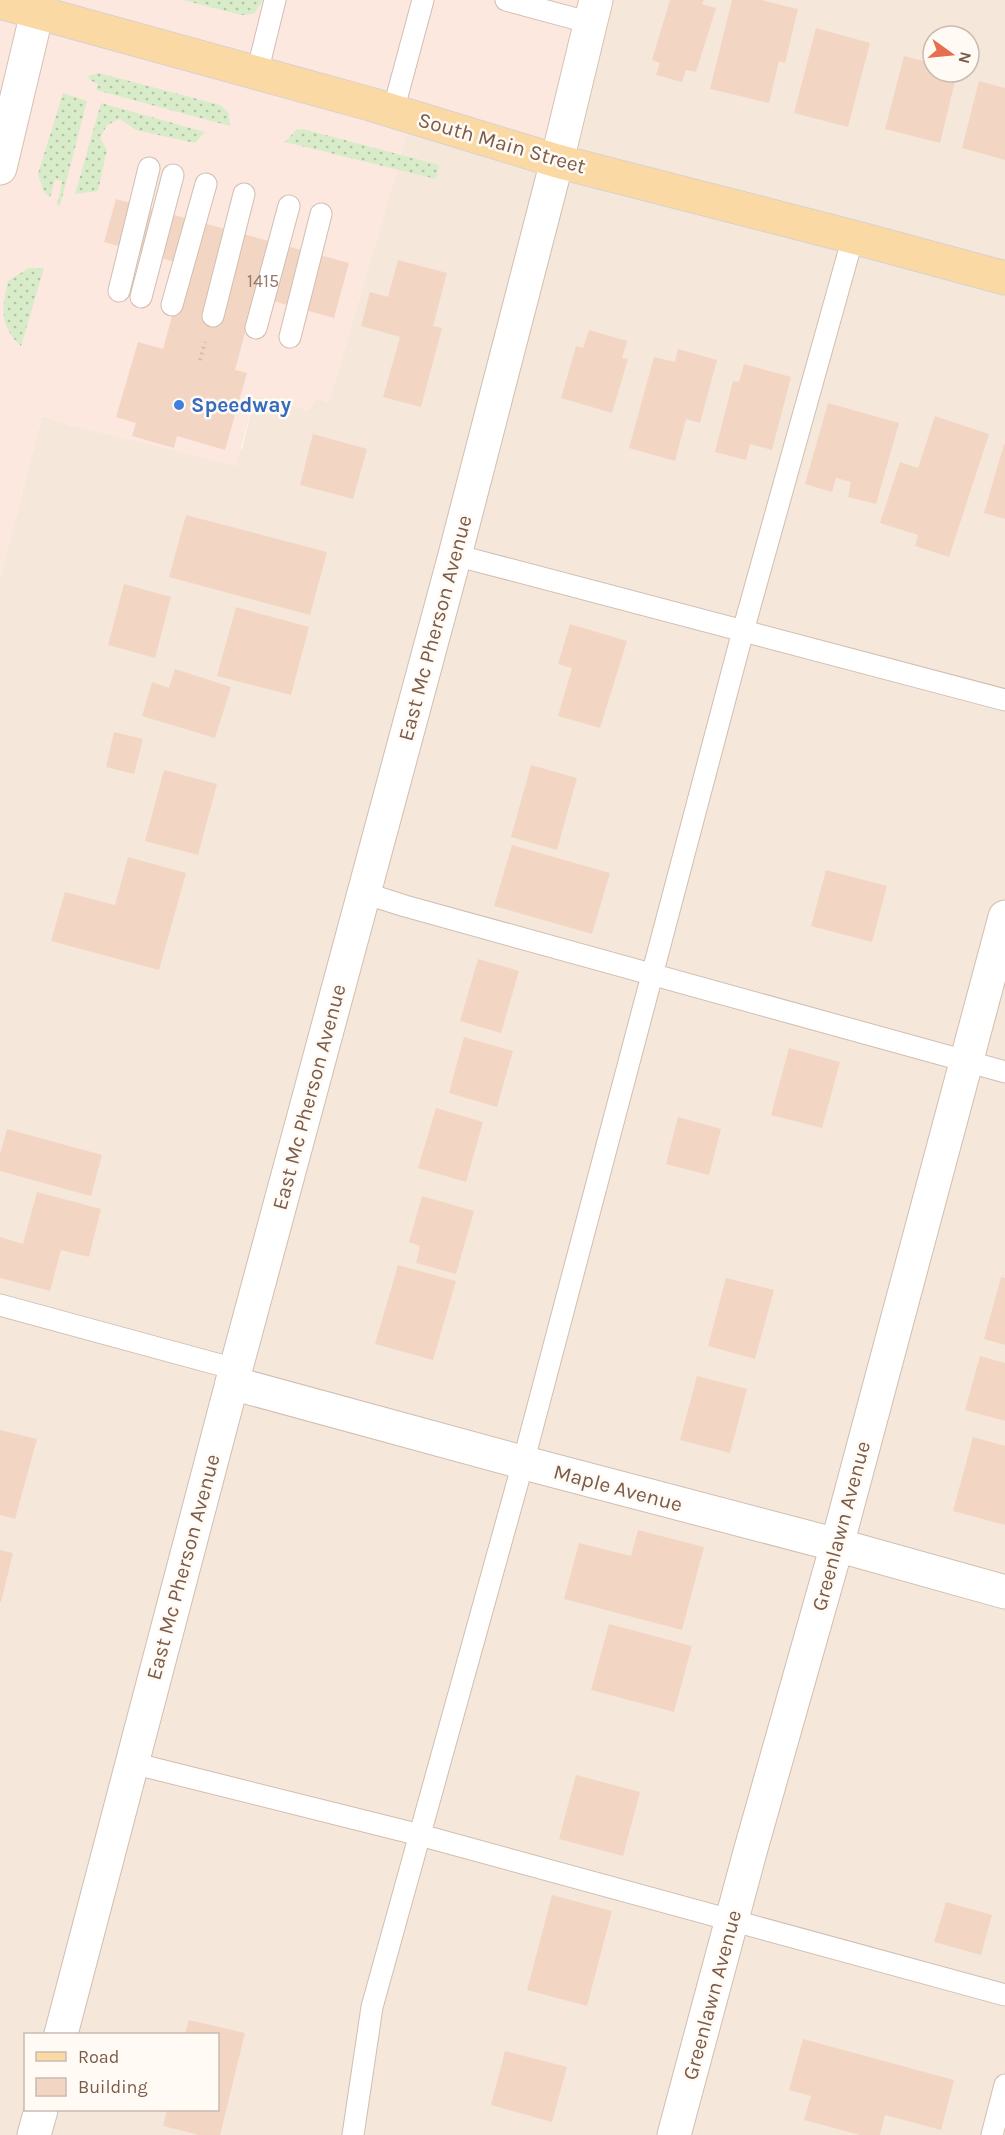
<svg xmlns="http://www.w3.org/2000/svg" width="1005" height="2135" viewBox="0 0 1005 2135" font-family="Karla,sans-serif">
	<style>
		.residential { fill: #f5e8da; fill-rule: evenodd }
		.commercial { fill: #fde8e0 }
		.grass { fill: url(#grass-dots) }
		.building { fill: #f3d5c3 }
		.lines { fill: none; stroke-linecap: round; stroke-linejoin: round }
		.lane-casing { stroke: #d1beb0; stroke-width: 23 }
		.street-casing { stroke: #d1beb0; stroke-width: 35 }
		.secondary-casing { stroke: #d6c0b0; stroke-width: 35 }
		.primary-casing { stroke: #dad1cd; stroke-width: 35 }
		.path { stroke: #d9b8a5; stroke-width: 4; stroke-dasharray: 1.5 4.5; stroke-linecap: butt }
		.lane { stroke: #fff; stroke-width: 21 }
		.street { stroke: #fff; stroke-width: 33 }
		.secondary { stroke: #fff; stroke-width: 33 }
		.primary { stroke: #fbd9a5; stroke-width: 33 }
		.shop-dot { fill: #3f7fe0; stroke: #fffaf3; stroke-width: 2 }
		.labels { text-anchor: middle; stroke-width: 5; stroke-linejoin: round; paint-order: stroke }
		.number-label { font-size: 18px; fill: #987a6a }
		.street-label { font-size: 21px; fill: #7a5c4d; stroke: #fffaf3 }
		.shop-label { font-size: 21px; font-weight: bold; fill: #366cbe; stroke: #fffaf3; text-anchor: start }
	</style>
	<defs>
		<pattern id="grass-dots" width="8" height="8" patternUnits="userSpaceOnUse" patternTransform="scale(1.5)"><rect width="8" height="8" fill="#d8ecc9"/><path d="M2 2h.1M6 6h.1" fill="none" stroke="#b4c2a5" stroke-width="1.8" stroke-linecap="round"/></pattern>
	</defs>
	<rect width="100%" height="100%" fill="#fdf6ec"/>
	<!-- residential -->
	<path class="residential" d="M596,0H1005V2135H0V577L42,416L73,426L242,449L255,395L308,410L316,398L329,402L412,117ZM933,36H969V72H933ZM26,2034H218V2110H26Z"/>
	<!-- commercial -->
	<path class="commercial" d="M40,0H596L557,161L412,117L329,402L316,398L309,410L255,395L236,466L73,426L42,416L0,577V2Z"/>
	<!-- grass -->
	<g class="grass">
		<path d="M183,0H263L254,14L241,15Z"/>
		<path d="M99,73L220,105L228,112L230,126L96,90L98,84L90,80L88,76Z"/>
		<path d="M63,93L87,101L60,206L57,205L62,181L55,179L50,198L43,190L38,174Z"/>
		<path d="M101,103L205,132L195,143L136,130L120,119L107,125L100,138L107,150L98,191L75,194Z"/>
		<path d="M303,129L439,165L436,179L285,142L296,130Z"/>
		<path d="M29,268H44L21,346C0,327 1,310 8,281Z"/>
	</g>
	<!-- building -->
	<g class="building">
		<path d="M670,0H704L702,4L716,8L696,72L686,70L682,82L656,75L660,63L652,60Z"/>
		<path d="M732,0H761L798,9L785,63L779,61L769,103L710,89Z"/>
		<path d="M816,28L870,43L848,127L794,113Z"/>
		<path d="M928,42L933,43V72H942L956,77L940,143L885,129L904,56L923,61Z"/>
		<path d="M979,81L1005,88V160L962,148Z"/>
		<path d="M116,199L349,263L334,318L255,296L235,370L247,373L225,450L177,436L174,448L132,436L136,423L116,417L138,342L163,349L186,265L104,242Z"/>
		<path d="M398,260L447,273L433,326L442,328L421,407L383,397L400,337L361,326L370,292L388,297Z"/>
		<path d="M589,330L627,341L622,358L628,359L612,413L561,398L576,346L583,348Z"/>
		<path d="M678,349L717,360L700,423L686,419L675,461L629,448L654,357L675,362Z"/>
		<path d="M744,364L791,377L772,450L750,444L746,460L715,452L733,381L739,382Z"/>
		<path d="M828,403L899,423L876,504L848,497L851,482L836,478L832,492L805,484Z"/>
		<path d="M935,416L989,434L949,557L915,546L918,535L880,523L900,462L918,468Z"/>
		<path d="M313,434L367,449L353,499L300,485Z"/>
		<path d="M1004,444L1005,445V519L984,513Z"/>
		<path d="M186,515L327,552L310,615L169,577Z"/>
		<path d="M124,584L171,597L155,658L108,645Z"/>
		<path d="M236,607L309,627L291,695L217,676Z"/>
		<path d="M570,624L627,641L600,728L558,716L572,668L558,664Z"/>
		<path d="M175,669L231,687L215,738L142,716L152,682L169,688Z"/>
		<path d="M114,732L143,739L134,774L106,767Z"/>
		<path d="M531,765L577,778L557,850L511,837Z"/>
		<path d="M164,770L217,784L198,855L145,841Z"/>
		<path d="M512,845L610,873L592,934L494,906Z"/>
		<path d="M128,857L186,873L159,970L51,941L65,892L115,905Z"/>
		<path d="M826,870L887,886L872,942L811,926Z"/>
		<path d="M478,959L519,971L501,1033L460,1021Z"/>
		<path d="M464,1037L513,1051L497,1107L449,1093Z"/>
		<path d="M789,1048L840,1062L822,1128L771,1115Z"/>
		<path d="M436,1108L483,1122L466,1182L418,1168Z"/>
		<path d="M678,1117L721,1129L709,1175L666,1164Z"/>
		<path d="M7,1129L102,1155L91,1196L0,1171V1154Z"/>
		<path d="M37,1192L101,1209L89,1257L61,1250L50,1291L0,1278V1237L23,1244Z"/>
		<path d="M422,1196L474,1211L456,1274L416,1263L420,1246L409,1242Z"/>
		<path d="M398,1265L456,1281L433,1360L375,1344Z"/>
		<path d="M1001,1277L1005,1278V1345L984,1339Z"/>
		<path d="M726,1278L774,1290L755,1359L708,1346Z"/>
		<path d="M980,1356L1005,1363V1421L965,1410Z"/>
		<path d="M697,1376L747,1389L730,1453L680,1440Z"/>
		<path d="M0,1430L37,1439L15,1519L0,1515Z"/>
		<path d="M973,1437L1005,1446V1525L953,1511Z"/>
		<path d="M638,1530L704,1547L682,1630L564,1599L579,1543L631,1556Z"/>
		<path d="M0,1550L13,1553L1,1602H0Z"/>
		<path d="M609,1624L692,1646L674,1712L591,1690Z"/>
		<path d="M576,1775L640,1792L623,1856L559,1839Z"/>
		<path d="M552,1895L612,1911L587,2006L527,1990Z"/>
		<path d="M946,1902L992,1915L981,1955L934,1942Z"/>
		<path d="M189,2020L245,2033L220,2135H199L163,2126L167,2110H218V2034H185Z"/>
		<path d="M803,2039L954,2080L941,2130L885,2115L880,2135H860L804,2120L811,2096L789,2090Z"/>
		<path d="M505,2051L567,2067L552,2122L491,2105Z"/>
	</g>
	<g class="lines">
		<!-- lane casing -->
		<g class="lane-casing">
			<g id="lane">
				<path d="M506,0L591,23"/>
				<path d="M257,73L275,0"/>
				<path d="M393,111L423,0"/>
				<path d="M119,291L149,168"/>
				<path d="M141,297L173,175"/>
				<path d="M172,305L206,184"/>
				<path d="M213,316L244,194"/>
				<path d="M256,328L289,206"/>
				<path d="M290,337L321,214"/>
				<path d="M455,555L1005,700"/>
				<path d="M364,893L405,906L1005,1072"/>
				<path d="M0,1305L235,1369"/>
				<path d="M132,1763L420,1835L1005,1995"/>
				<path d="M353,2135L372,2007L523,1463L743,631L853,237"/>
				<path d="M992,2135L1005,2085"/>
			</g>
		</g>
		<!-- street casing -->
		<g class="street-casing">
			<g id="street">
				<path d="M232,1383L540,1467L837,1545L1005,1592"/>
				<path d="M61,2034L232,1383L455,555L557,161"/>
				<path d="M34,2135L41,2110"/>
				<path d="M674,2135L750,1852L837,1545L1005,917"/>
			</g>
		</g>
		<!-- secondary casing -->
		<g class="secondary-casing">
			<g id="secondary">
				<path d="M557,161L596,0"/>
				<path d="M0,168L40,0"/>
			</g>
		</g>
		<!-- primary casing -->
		<g class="primary-casing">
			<path id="primary" d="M0,2L370,104L557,161L853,237L1005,278"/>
		</g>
		<!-- path -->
		<path class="path" d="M200,360L205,342"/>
		<!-- lane -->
		<use href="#lane" class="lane"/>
		<!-- street -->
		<use href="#street" class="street"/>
		<!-- secondary -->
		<use href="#secondary" class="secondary"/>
		<!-- primary -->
		<use href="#primary" class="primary"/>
	</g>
	<!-- markers -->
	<circle class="shop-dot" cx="179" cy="405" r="6"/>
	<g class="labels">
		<!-- number labels -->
		<g class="number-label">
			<text x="263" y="287">1415</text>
		</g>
		<!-- street labels -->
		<g class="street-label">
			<text transform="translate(502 143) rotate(16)" y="7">South Main Street</text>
			<text transform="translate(435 628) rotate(-75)" y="7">East Mc Pherson Avenue</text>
			<text transform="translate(309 1097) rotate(-75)" y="7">East Mc Pherson Avenue</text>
			<text transform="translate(618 1488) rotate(15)" y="7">Maple Avenue</text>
			<text transform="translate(841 1526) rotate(-75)" y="7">Greenlawn Avenue</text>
			<text transform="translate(183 1567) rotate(-75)" y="7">East Mc Pherson Avenue</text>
			<text transform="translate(712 1995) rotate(-75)" y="7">Greenlawn Avenue</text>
		</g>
		<!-- shop labels -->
		<g class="shop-label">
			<text x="191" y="412">Speedway</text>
		</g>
	</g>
	<!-- legend -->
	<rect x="24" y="2033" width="195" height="78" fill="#fffaf3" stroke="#cabbb1" stroke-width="1.5"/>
	<rect x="36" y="2052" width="30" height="9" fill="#fbd9a5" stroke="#cabbb1" stroke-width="1.5"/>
	<text x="78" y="2063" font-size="18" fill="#7a5c4d">Road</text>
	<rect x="36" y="2078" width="30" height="18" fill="#f3d5c3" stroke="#cabbb1" stroke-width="1.5"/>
	<text x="78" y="2093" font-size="18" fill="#7a5c4d">Building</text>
	<!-- north arrow -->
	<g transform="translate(951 54) rotate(105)"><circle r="28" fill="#fffaf3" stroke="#cabbb1" stroke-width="1.5"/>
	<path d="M0-4.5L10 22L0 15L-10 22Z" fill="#e76f51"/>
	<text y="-9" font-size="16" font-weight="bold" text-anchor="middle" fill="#7a5c4d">N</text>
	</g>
</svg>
